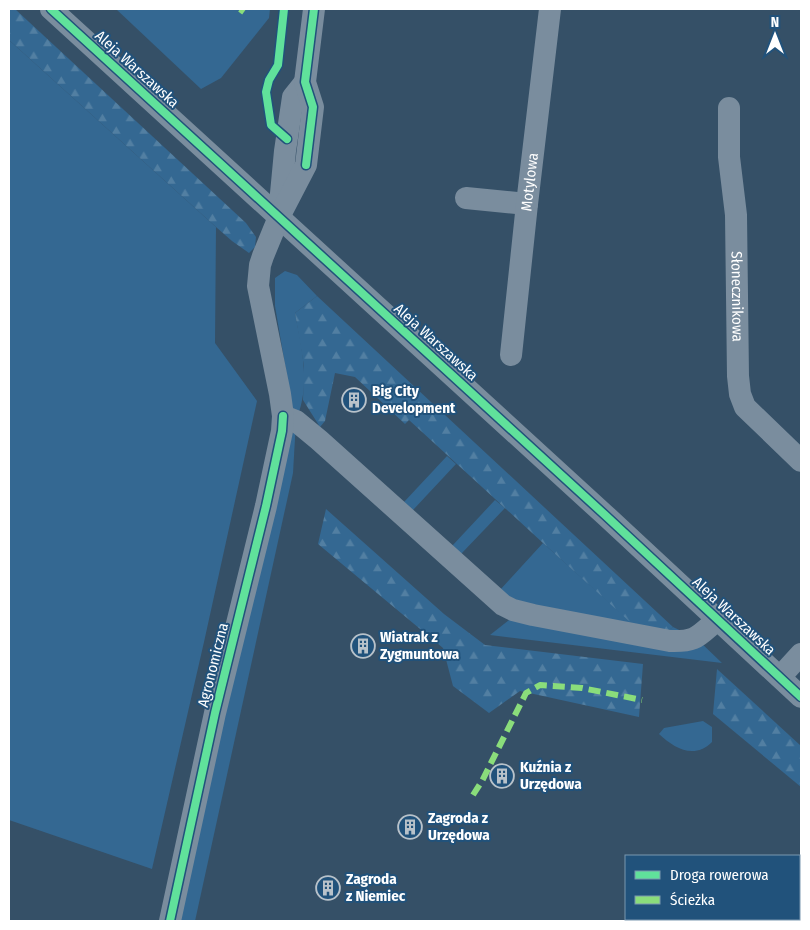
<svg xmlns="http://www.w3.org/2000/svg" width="810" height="930" viewBox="0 0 810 930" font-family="'Fira Sans Condensed',sans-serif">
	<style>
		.green { fill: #346892 }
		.forest { fill: url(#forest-firs) }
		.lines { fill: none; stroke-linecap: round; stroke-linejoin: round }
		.minor { stroke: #7a8d9e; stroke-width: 22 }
		.quiet { stroke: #8add7b; stroke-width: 6; stroke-dasharray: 12 6; stroke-linecap: butt }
		.cycleway-casing { stroke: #21527b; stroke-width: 11 }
		.cycleway { stroke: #60e19b; stroke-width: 8 }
		.labels { text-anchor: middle; stroke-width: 4; stroke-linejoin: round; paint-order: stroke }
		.street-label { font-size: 15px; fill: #fff; stroke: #21527b }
		.poi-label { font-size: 15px; font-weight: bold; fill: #fff; stroke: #21527b; text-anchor: start }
	</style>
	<defs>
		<pattern id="forest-firs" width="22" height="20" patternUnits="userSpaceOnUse" patternTransform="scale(1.25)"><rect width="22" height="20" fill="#346892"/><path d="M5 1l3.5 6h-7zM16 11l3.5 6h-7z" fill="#527fa2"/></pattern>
	</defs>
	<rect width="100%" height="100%" fill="#355067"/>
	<!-- green -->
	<g class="green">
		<path d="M116,9H270L269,18L221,78L201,89Z"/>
		<path d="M9,40L216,227L215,343L257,401L204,642L152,869L9,820Z"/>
		<path d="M285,271L297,275L317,296L295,313C301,345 310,380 299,412H293L275,306V278Z"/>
		<path d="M296,421L293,473L195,921H170L215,713Z"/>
		<path d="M447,456L456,464L413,510L404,502Z"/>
		<path d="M495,500L505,508L461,554L452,546Z"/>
		<path d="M543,543L640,630L665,633L673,627L696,638L722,663L490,635L523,609L500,590Z"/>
		<path d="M703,721L712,727V742C694,760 674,748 659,734L664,728Z"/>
	</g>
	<!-- forest -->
	<g class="forest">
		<path d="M9,9H15L246,223L256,237L255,247L249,253L232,241L216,227L9,40Z"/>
		<path d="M317,296L673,627L665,633L640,631L543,543L409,420L405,424L355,377L335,373L325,421L320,427L303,400L304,366L295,313Z"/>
		<path d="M326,509L444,614L485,645L643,664L639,717L520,691L489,713L453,686L443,648L318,544Z"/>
		<path d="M717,669L801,746V787L713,714Z"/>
	</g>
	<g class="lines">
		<!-- minor -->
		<g class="minor">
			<path d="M51,9L605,515L801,697"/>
			<path id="s1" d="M729,108V157L736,215L738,376L740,394L745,407L801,461"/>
			<path d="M466,198L527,204"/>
			<path d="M280,204L285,151L293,97L305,82"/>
			<path id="s2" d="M511,355L527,204L550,9"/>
			<path d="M283,416L296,421L319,440L503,605L513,610L533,615L670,641C697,642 698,636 717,620"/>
			<path d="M780,677L801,654"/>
			<path d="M170,921L215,713L266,506L282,431L283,416L280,394L258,286L260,265L263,256L279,217L306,165L313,107L305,82L314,9"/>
		</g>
		<!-- quiet -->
		<g class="quiet">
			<path d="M240,9L244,12"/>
			<path d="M473,795L482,781L526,693L540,685L582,688L642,700"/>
		</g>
		<!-- cycleway casing -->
		<g class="cycleway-casing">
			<g id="cycleway">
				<path d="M51,9L605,515L801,697"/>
				<path d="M284,9L278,65L269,80L266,92L271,125L287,139"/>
				<path d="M306,165L313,107L305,82L314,9"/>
				<path d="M170,921L215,713L266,506L282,431L283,416"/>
			</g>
		</g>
		<!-- cycleway -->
		<use href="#cycleway" class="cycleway"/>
	</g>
	<!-- icons -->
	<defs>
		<g id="building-ring" transform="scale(1.25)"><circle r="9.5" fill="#21527b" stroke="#b8c2ca" stroke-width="1.5"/><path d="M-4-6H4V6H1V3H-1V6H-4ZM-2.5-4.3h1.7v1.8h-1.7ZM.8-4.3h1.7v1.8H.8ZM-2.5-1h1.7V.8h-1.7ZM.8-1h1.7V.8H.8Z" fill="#b8c2ca"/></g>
	</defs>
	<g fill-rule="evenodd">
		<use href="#building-ring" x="354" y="400"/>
		<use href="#building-ring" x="363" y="646"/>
		<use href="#building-ring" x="502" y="776"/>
		<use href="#building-ring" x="410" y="827"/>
		<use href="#building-ring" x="328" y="888"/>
	</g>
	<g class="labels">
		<!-- street labels -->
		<g class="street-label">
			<text transform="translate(137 69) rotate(42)" y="5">Aleja Warszawska</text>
			<text dy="5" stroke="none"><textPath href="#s2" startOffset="174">Motylowa</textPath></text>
			<text dy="5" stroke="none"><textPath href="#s1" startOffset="189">Słonecznikowa</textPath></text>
			<text transform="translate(436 342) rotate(42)" y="5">Aleja Warszawska</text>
			<text transform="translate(734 616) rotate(43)" y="5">Aleja Warszawska</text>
			<text transform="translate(213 665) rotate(-76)" y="5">Agronomiczna</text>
		</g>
		<!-- poi labels -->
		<g class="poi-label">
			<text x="372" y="396">Big City<tspan x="372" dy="17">Development</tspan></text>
			<text x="380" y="642">Wiatrak z<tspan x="380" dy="17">Zygmuntowa</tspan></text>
			<text x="520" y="772">Kuźnia z<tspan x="520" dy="17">Urzędowa</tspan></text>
			<text x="428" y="823">Zagroda z<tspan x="428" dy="17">Urzędowa</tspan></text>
			<text x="346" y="884">Zagroda<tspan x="346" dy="17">z Niemiec</tspan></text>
		</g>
	</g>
	<!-- border -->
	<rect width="810" height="930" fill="none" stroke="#ffffff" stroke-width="20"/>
	<!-- legend -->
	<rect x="625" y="855" width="175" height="65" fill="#21527b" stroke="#7a97b0"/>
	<rect x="635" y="871" width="25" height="8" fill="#60e19b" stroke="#7a97b0"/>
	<text x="670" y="880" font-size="15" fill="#ffffff">Droga rowerowa</text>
	<rect x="635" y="896" width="25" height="8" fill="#8add7b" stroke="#7a97b0"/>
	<text x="670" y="905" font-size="15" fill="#ffffff">Ścieżka</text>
	<!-- north arrow -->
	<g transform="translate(775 35)" stroke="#21527b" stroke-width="4" paint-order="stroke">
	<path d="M0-4L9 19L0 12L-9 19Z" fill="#ffffff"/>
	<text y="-8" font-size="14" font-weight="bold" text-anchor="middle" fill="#ffffff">N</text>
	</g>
</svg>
